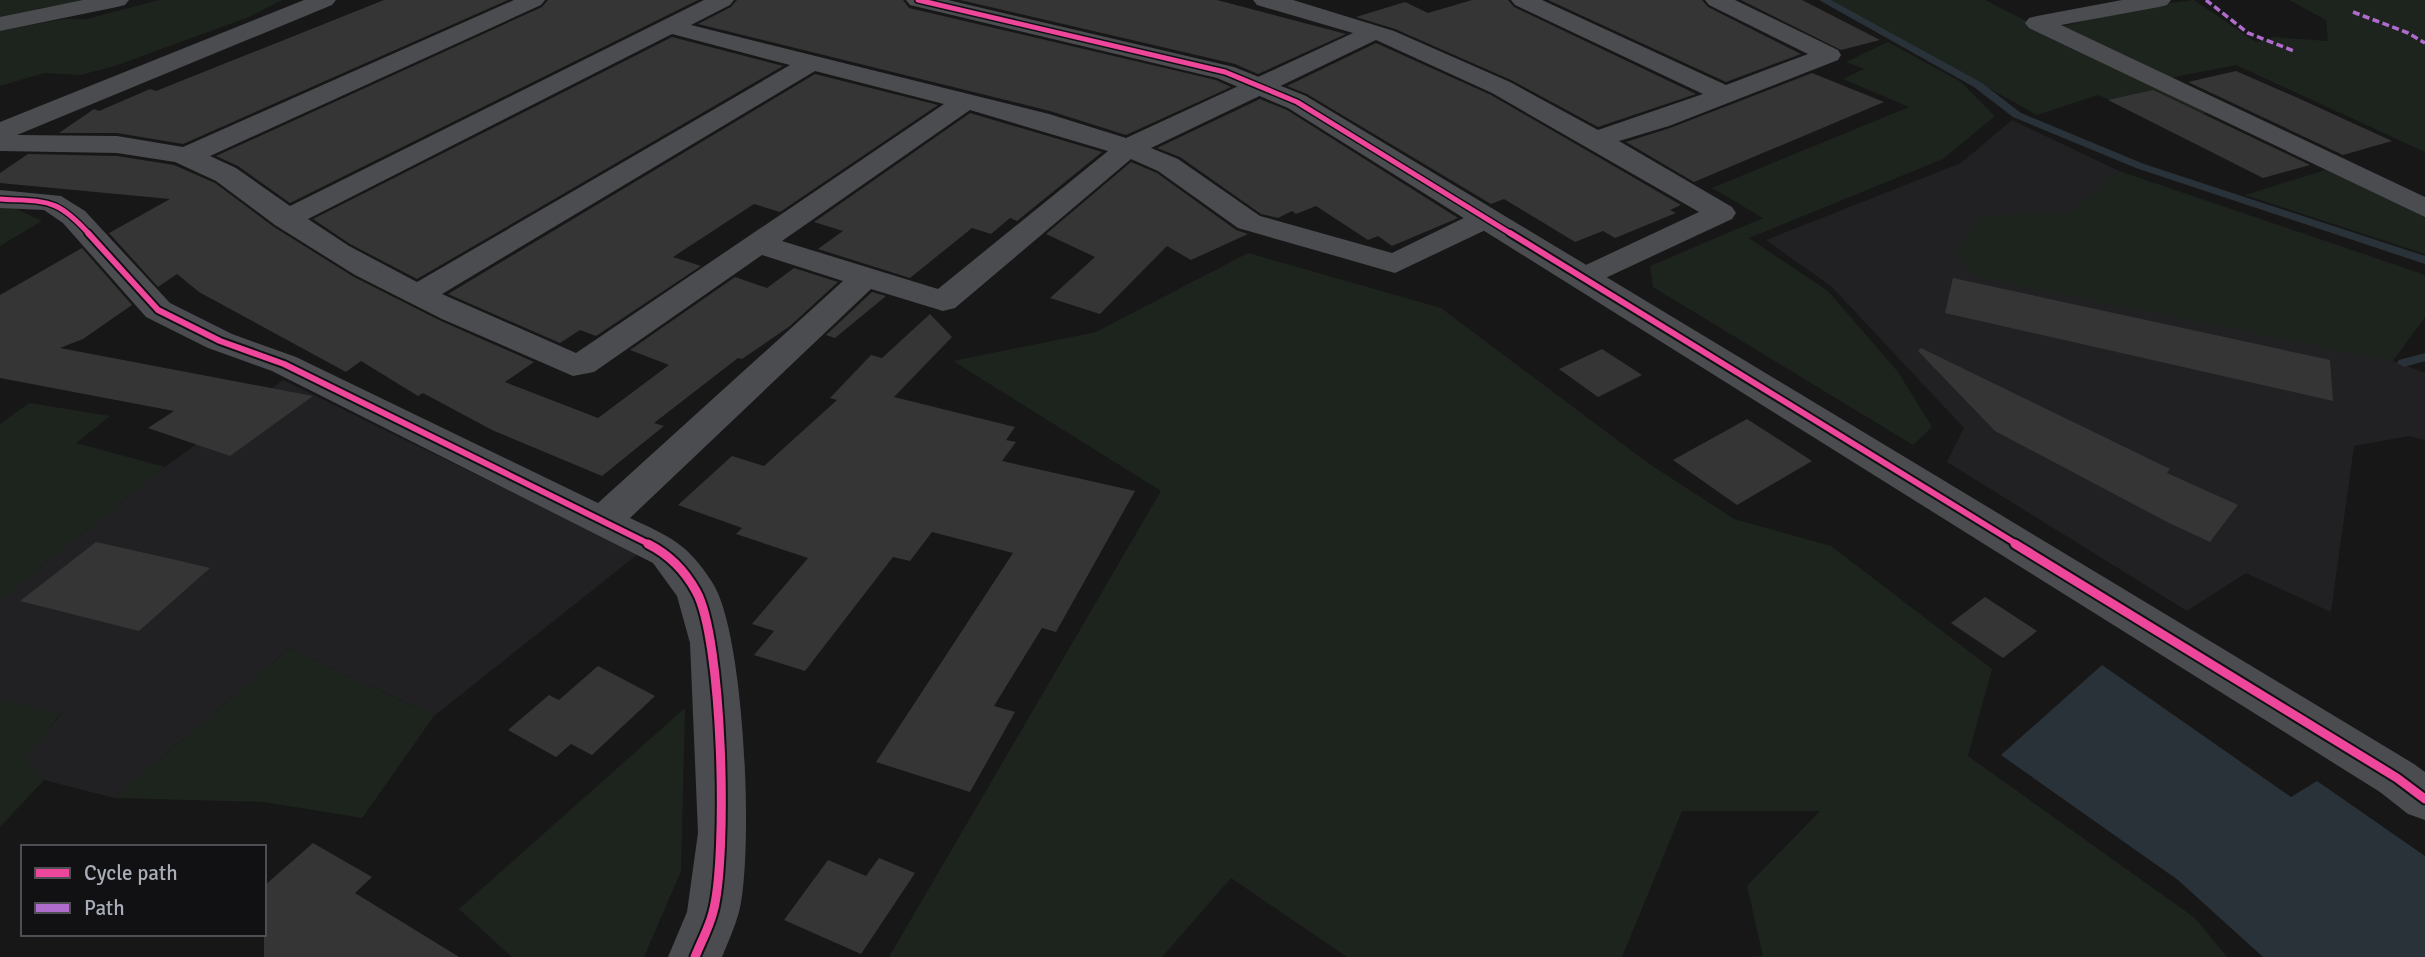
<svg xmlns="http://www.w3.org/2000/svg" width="2425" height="957" viewBox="0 0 2425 957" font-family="Signika,sans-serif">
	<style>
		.built { fill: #212123 }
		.green { fill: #1d241e }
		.water { fill: #2a3239 }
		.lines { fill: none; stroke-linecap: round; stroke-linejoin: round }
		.stream { fill: #2a3239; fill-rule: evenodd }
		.building { fill: #353536 }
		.minor { fill: #4b4c50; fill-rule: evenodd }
		.tertiary { fill: #4b4c50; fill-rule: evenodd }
		.quiet { stroke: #b06ccc; stroke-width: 3.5; stroke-dasharray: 7 3.5; stroke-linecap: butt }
		.cycleway-far2-casing { stroke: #111113; stroke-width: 8 }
		.cycleway-far1-casing { stroke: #111113; stroke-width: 10 }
		.cycleway-casing { stroke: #111113; stroke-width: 13 }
		.cycleway-far2 { stroke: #ed469a; stroke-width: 5 }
		.cycleway-far1 { stroke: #ed469a; stroke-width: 6 }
		.cycleway { stroke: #ed469a; stroke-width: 9 }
	</style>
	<rect width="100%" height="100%" fill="#171717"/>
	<!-- built -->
	<g class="built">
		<path d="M2012,120L2119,171L2425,275V317L2393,361L2425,373V440L2409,436L2354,446L2331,612L2246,573L2187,611L1947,462L1964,428L1832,287L1766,240L1961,163Z"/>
		<path d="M283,380L638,554L434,716L290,648L114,798L44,780L24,759L61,714L0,700V600L165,467Z"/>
	</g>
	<!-- green -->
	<g class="green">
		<path d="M0,0H93L41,8L0,19Z"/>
		<path d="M159,0H282L249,17L115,66L80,75L44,73L0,86V31L63,19H87Z"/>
		<path d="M1830,0H1985L2207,113L2160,122L2098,95L2037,115Z"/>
		<path d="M2194,0L2256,42L2273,37L2328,41L2326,20L2289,0H2425V152L2236,65L2170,78L2059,27L2153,5Z"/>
		<path d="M1888,42L1961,82L1995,116L1943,159L1749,238L1828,291L1898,372L1932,427L1913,445L1653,287L1650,266L1763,218L1712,188L1909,107L1843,79L1864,69L1846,62Z"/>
		<path d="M2328,169L2425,215V254L2245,195Z"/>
		<path d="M2119,171L2425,275V317L2392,361L1979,278L1956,256L1979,216L2072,212Z"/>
		<path d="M0,206L12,207L42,221L0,246Z"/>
		<path d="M1248,253L1441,308L1648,463L1734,519L1831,546L1992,669L1968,756L2195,918L2227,957H1750L1763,956L1747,886L1820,811H1682L1622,957H1347L1231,878L1162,957H889L1161,491L953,361L1096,332Z"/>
		<path d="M29,403L110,416L76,443L165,467L0,600V424Z"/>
		<path d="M290,648L434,716L362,818L264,802L114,798Z"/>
		<path d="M0,700L61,713L25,759L44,780L0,827Z"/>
		<path d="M685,708L681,871L644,957H512L459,909Z"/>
	</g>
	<!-- water -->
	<path class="water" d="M2102,665L2291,797L2317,781L2425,856V957H2263L2178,880L2001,755Z"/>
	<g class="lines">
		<!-- stream -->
		<g class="stream">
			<path d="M1819,0H1831L1982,83L2021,113L2144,164L2425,256V264L2136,168L2013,117L1974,87Z"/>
			<path d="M2425,353V361L2404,367L2397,363L2399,360Z"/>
		</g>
	</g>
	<!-- building -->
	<g class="building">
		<path d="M384,0H508L183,144L117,133H59L94,109L99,111L150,89L156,91Z"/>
		<path d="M548,0H698L290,203L238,166L216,156L542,7Z"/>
		<path d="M737,0H903L909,8L1216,80L1231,87L1126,135L1050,111L698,24L731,7Z"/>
		<path d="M960,0H1217L1346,34L1258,74L1235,64Z"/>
		<path d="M1472,0H1508L1514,7L1696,94L1598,127L1511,80L1395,29L1356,17L1405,2L1428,13Z"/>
		<path d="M1548,0H1702L1708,7L1801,54L1726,82Z"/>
		<path d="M1741,0H1802L1880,40L1841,50Z"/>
		<path d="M672,37L783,66L417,279L350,244L313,219Z"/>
		<path d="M1376,43L1491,95L1681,205L1670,210L1676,213L1615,238L1603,231L1575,242L1504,199L1491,204L1307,94L1287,86Z"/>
		<path d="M2236,71L2298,98L2392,141L2343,155L2188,82Z"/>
		<path d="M1812,73L1884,102L1694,182L1626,142L1670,128Z"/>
		<path d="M815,74L938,105L780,212L754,204L673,257L701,266L596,336L580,330L560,343L448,294Z"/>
		<path d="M2153,90L2310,165L2263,178L2108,100Z"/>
		<path d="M1260,99L1287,110L1458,218L1392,246L1378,236L1368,240L1316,206L1296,214L1292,211L1278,218L1261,214L1180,157L1157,148Z"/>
		<path d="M970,113L1102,152L1017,221L1010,218L991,234L972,228L910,278L818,249L843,231L814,222Z"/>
		<path d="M28,154L117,156L174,165L215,183L274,227L354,277L441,321L534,362L505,382L598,418L669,365L630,350L735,277L767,288L794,268L838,282L790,326L742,359L738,358L654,423L664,426L602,476L492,430L423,393L418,396L361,361L346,372L199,292L177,274L158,287L109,233L170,199L0,183V173Z"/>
		<path d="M1131,162L1157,173L1236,230L1248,234L1191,260L1167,246L1100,314L1050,298L1095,257L1046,234Z"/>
		<path d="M82,248L132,305L83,339L60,348L313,396L230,456L148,428L174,411L0,378V295Z"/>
		<path d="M1953,278L2330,360L2333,401L1945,313Z"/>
		<path d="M872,292L886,296L835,338L826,335Z"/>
		<path d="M930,314L952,337L894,397L1015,427L1006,440L1016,442L1002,461L1135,491L1056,632L1042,628L994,706L1015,712L970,792L876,762L1013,553L932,532L910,561L893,557L805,671L754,655L774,631L752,624L808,558L736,534L742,528L678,505L732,456L764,466L837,400L830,398L871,355L882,358Z"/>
		<path d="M1921,348L2170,469L2167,473L2238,505L2210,542L2167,522L1995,431L1918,351Z"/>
		<path d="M1602,349L1642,375L1598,397L1559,369Z"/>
		<path d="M1747,419L1812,461L1737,505L1673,460Z"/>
		<path d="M96,542L172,559L210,568L139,631L20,601Z"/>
		<path d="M1985,597L2037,631L2003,658L1951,623Z"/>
		<path d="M598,666L655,696L592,755L571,744L556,757L508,730L549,695L559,700Z"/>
		<path d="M313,843L372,877L355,893L459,957H264V886Z"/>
		<path d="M879,858L915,873L861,954L784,920L828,860L866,876Z"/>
	</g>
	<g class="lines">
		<!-- minor -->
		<g class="minor">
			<path d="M83,0H129L125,5L117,7L0,31V17Z"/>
			<path d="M304,0H336L332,5L17,135L117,136L183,147L514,0H545L541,5L210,156L236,168L290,206L704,0H734L730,5L691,25L1049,114L1126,138L1353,33L1257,5L1253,0H1293L1394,31L1510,82L1598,130L1703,94L1515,5L1511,0H1542L1726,85L1808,54L1709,5L1705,0H1735L1838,50L1841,55L1838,60L1669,126L1619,141L1732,207L1736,213L1732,219L1584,288L1573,285L1568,278L1573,271L1699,212L1492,93L1376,40L1151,148L1178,159L1260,216L1392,253L1474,213L1485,210L1496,213L1500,219L1496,225L1395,273L1238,228L1158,171L1131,159L955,308L943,311L871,289L630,518C670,537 687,543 712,582C745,631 754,853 739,912C735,927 728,942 722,957H668L687,912L698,833L690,643L677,596L653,563L272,371L208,348L146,317L63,223L44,210L0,208V190L61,196L85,211L170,303L232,334L296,357L598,503L843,281L762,255L594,372L573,376L442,319L355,275L275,225L216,181L175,162L117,153L0,151V122ZM672,34L790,65L417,282L349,246L308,219ZM815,71L944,104L576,353L442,294ZM970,110L1108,151L938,289L782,241Z"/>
			<path d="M2122,0H2171L2167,5L2159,7L2061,25L2425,197V217L2029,28L2025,23L2029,18L2037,16Z"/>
		</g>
		<!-- tertiary -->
		<path class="tertiary" d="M906,0H948L1234,67L1306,96L2414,764L2425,772V820L2408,814L2380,792L1288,108L1217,78L910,5Z"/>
		<!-- quiet -->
		<g class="quiet">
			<path d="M2206,0L2248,33L2294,51"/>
			<path d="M2353,12L2408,33L2425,43"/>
		</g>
		<!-- cycleway-far2 casing -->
		<g class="cycleway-far2-casing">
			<g id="cycleway-far2">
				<path d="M918,0L1225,72L1297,102L1513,235"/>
				<path d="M0,199C47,202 56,197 90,235"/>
			</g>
		</g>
		<!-- cycleway-far1 casing -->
		<g class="cycleway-far1-casing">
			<g id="cycleway-far1">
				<path d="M88,233L158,310L220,341L284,364L651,545"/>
				<path d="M1510,233L2018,545"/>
			</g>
		</g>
		<!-- cycleway casing -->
		<g class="cycleway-casing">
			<g id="cycleway">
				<path d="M648,544C668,554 685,571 696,591C723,638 728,858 713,912C709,928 701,942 695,957"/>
				<path d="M2015,544L2397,778L2425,799"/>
			</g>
		</g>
		<!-- cycleway-far2 -->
		<use href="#cycleway-far2" class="cycleway-far2"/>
		<!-- cycleway-far1 -->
		<use href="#cycleway-far1" class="cycleway-far1"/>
		<!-- cycleway -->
		<use href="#cycleway" class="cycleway"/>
	</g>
	<!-- legend -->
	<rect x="21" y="845" width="245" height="91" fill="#111113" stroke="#4d4f55" stroke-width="2"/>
	<rect x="35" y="868" width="35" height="10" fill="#ed469a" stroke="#4d4f55" stroke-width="2"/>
	<text x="84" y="880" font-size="21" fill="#a8adb8">Cycle path</text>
	<rect x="35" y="903" width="35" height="10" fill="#b06ccc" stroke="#4d4f55" stroke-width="2"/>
	<text x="84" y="915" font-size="21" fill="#a8adb8">Path</text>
</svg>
